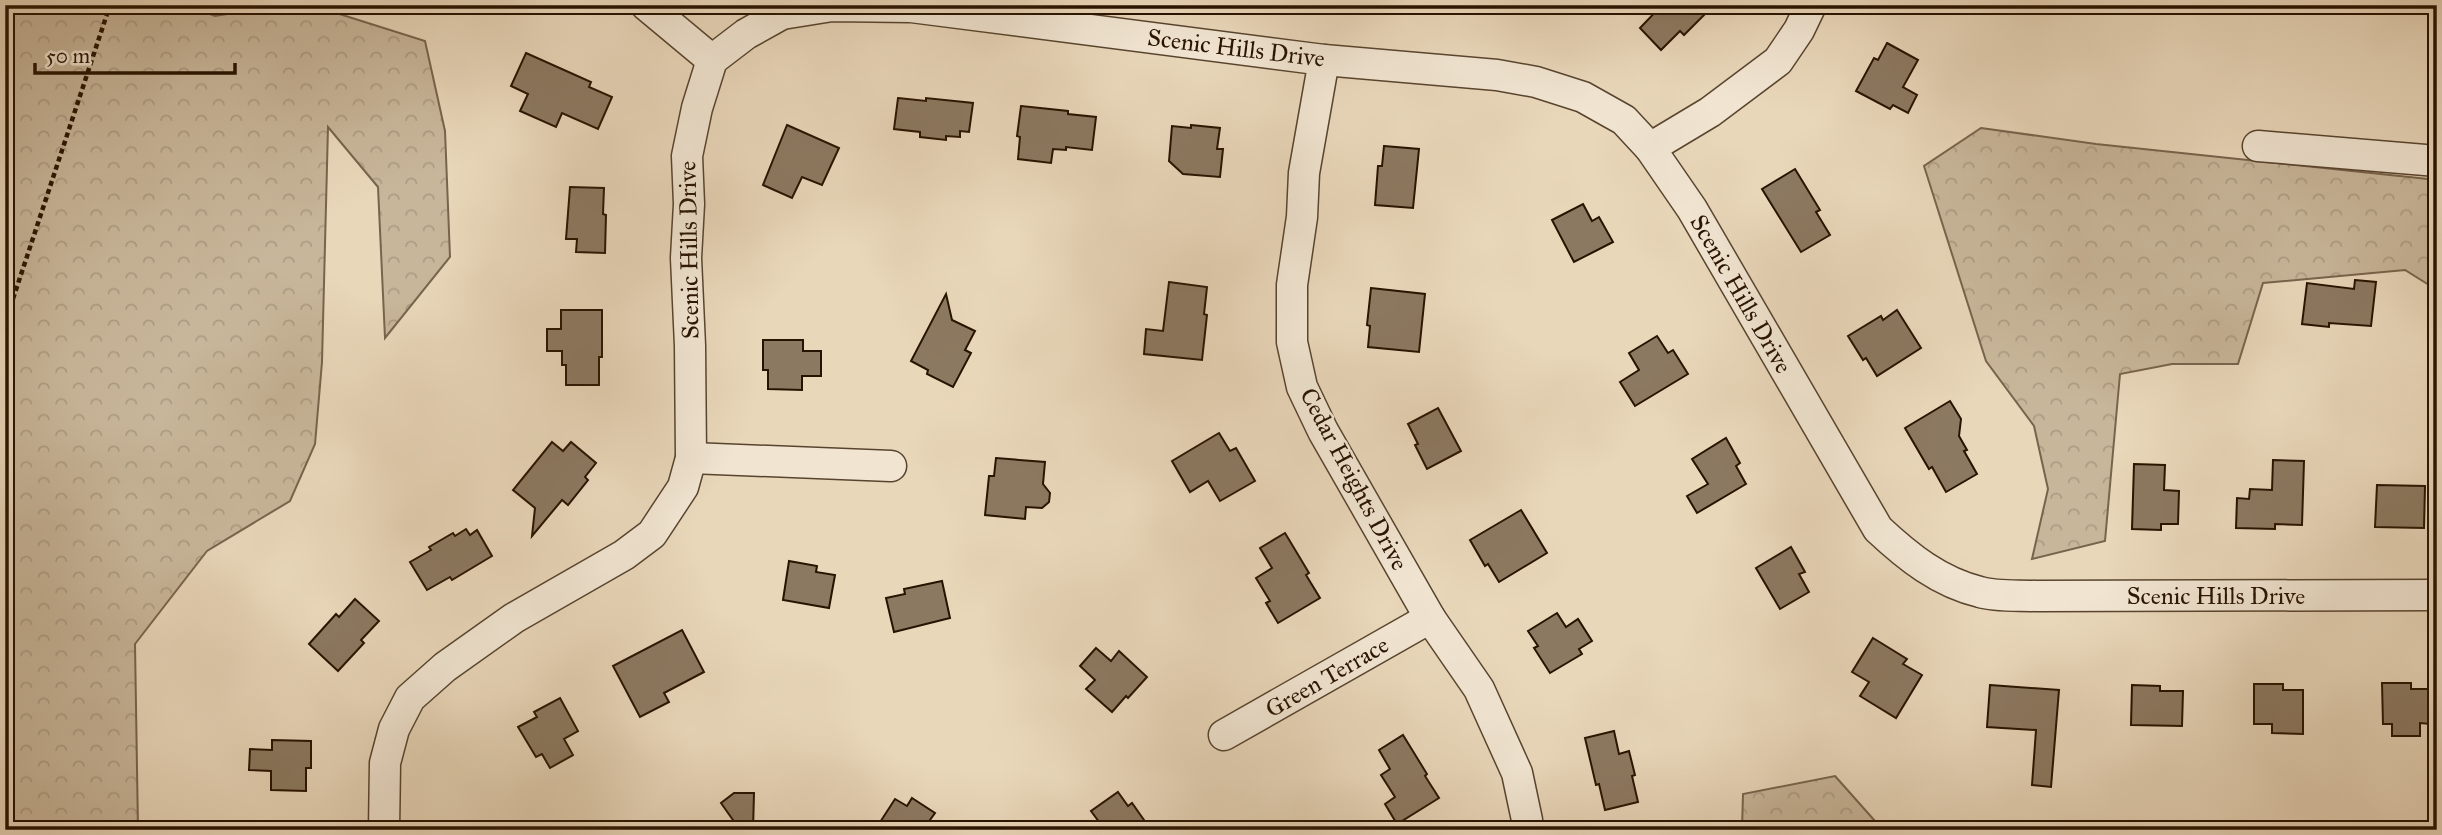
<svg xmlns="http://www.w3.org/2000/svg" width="2442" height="835" viewBox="0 0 2442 835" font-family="'IM FELL Great Primer',serif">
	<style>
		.forest { fill: url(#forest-crowns); stroke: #78644d; stroke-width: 2 }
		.building { fill: #8c7961; stroke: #281300; stroke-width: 2 }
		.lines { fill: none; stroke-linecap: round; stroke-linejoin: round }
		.minor-casing { stroke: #58442e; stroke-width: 33 }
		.path { stroke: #281300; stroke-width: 4.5; stroke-dasharray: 5 3.5; stroke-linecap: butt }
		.minor { stroke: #f1e5d2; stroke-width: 30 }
		.labels { text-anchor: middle; stroke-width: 5; stroke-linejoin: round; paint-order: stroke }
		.street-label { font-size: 24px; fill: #281300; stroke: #f1e5d2 }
	</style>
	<defs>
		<pattern id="forest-crowns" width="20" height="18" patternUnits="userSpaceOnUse" patternTransform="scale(1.75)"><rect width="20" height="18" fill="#c8b69a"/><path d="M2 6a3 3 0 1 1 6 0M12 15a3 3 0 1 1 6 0" fill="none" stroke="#ac9c83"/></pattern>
	</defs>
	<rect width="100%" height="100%" fill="#e9d7ba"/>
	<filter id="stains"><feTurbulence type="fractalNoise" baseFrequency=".00286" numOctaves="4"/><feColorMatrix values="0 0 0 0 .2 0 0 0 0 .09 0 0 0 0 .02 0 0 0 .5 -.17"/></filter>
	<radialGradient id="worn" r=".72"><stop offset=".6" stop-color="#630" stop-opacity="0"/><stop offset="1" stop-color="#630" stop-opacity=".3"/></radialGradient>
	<!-- forest -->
	<g class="forest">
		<path d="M5,5H186L215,16L285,5H311L425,41L445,131L450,257L385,338L378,187L328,127L322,362L315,444L290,501L207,551L135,644L138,830H5Z"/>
		<path d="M1981,128L2096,144L2437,180V290L2405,270L2263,283L2238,364H2172L2120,374L2105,541L2032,559L2048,489L2034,426L1986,361L1924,166Z"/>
		<path d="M1835,776L1883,830H1742L1743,794Z"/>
	</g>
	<!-- building -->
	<g class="building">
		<path d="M1662,5H1714L1684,35L1680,31L1661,50L1640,28Z"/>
		<path d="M1887,43L1918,60L1903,87L1917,95L1908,113L1893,105L1890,109L1856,91L1874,58L1878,60Z"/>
		<path d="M526,53L591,82L589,87L612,97L598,129L562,113L556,127L520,111L528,94L511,86Z"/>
		<path d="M898,98L926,101V98L973,103L969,132L960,131V137L946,136V140L920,137V132L894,129Z"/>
		<path d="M1021,106L1068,111V114L1096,117L1092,150L1066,147V150L1053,149L1051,163L1018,159L1020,137L1017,136Z"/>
		<path d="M787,125L839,148L822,185L802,177L792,198L763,185Z"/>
		<path d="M1191,125L1220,128L1217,149H1223L1220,177L1183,174L1169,161L1172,126L1191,128Z"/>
		<path d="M1384,146L1419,149L1413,208L1375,205L1378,166H1382Z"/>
		<path d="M1795,169L1820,210L1816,212L1830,235L1801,252L1762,189Z"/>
		<path d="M570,187L604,188L603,214L606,215L605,253L576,252L577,239H566Z"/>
		<path d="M1583,204L1592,221L1599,217L1613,242L1574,262L1552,220Z"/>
		<path d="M2355,280L2376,282L2371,326L2329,323V327L2302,324L2307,283L2354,289Z"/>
		<path d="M1169,282L1207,287L1204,314L1207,315L1202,360L1144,354L1146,329L1163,331Z"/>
		<path d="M1371,288L1425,294L1419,352L1368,347L1370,326L1367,325Z"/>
		<path d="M946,294L952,320L975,331L965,350L971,353L953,387L927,374L928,370L911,361Z"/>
		<path d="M561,310H602V357H599V385H566V365H562V351H547V329H561Z"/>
		<path d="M1897,310L1921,348L1877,376L1866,358L1863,360L1848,336L1881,316L1883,320Z"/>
		<path d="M1657,336L1668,353L1673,350L1688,374L1635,406L1620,382L1639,370L1629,353Z"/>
		<path d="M763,340H803V351H821V376H802V390L768,389V370H763Z"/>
		<path d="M1950,401L1961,419L1959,436L1967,450L1964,451L1977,474L1946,492L1932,467L1929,469L1905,428Z"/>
		<path d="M1438,408L1461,451L1427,469L1415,445L1418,444L1408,424Z"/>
		<path d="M1219,433L1230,451L1236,448L1255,481L1220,501L1208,481L1190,492L1172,461Z"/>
		<path d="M1726,438L1740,463L1736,466L1746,484L1697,513L1687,496L1708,484L1692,459Z"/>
		<path d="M552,442L563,451L571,442L596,463L585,477L588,480L568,505L562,500L532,536L535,508L513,490Z"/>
		<path d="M996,458L1045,462L1043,484L1050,493L1049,502L1042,508L1026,507L1025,519L985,515L989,476H994Z"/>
		<path d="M2273,460L2304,461L2302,525L2275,524V529L2236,528L2237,498L2249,499L2250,489L2272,490Z"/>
		<path d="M2134,464L2165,465L2164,490L2179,491L2178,524H2161V530L2132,529Z"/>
		<path d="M2377,485L2425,486L2424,528L2375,527Z"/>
		<path d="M1521,510L1547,553L1499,582L1488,564L1485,566L1470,540Z"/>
		<path d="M466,529L470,535L477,530L492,556L452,580L450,577L427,590L410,562L431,550L429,547L453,533L455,536Z"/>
		<path d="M1285,533L1309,573L1306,575L1320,598L1278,623L1266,603L1270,601L1256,578L1272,568L1260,548Z"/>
		<path d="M1791,547L1805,572L1799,574L1809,592L1780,609L1756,568Z"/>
		<path d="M789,561L817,566L816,572L835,575L829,608L783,600Z"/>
		<path d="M942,581L950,618L894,632L886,598L905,594L904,589Z"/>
		<path d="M355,599L379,621L361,640L364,643L338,671L309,644L336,614L339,617Z"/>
		<path d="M1557,613L1566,627L1578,619L1592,641L1579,649L1582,654L1550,673L1534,648L1538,646L1528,631Z"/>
		<path d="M682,630L704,672L664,693L669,702L640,717L613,666Z"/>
		<path d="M1873,638L1907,659L1903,664L1922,675L1896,718L1860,696L1869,682L1852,672Z"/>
		<path d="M1096,648L1111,661L1119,651L1147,677L1128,698L1126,696L1112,712L1086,689L1095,680L1080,666Z"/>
		<path d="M2382,683H2411V689H2429L2430,724L2420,723V736H2392V724H2383Z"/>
		<path d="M2254,684H2283V690H2303V734L2272,733V724H2254Z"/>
		<path d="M1990,685L2059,690L2051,787L2032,785L2036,730L1987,727Z"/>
		<path d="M2132,685L2160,686V691H2183L2182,726L2131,725Z"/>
		<path d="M560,698L578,731L564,739L573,755L550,768L542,754L536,757L518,727L537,717L534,712Z"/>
		<path d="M1614,731L1619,754L1629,751L1635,775L1632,776L1638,802L1605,810L1599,784L1596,785L1585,738Z"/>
		<path d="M1403,735L1427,774L1425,776L1439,798L1397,824L1385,804L1395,797L1381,775L1390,769L1379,750Z"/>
		<path d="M272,740L311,741V768H306V791L271,790V771L249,770L250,749L272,750Z"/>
		<path d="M1118,792L1128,806L1132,803L1151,830H1097L1102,826L1091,811Z"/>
		<path d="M734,793H754L753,830H740L721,803Z"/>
		<path d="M912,798L935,813L930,820L946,830H875L895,799L907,806Z"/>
	</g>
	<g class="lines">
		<!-- minor casing -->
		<g class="minor-casing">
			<g id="minor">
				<path d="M646,5L712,60"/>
				<path d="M1324,60L1304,173L1302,217L1292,285V342L1302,387L1323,431L1430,618L1479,689L1517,773L1527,820V830"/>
				<path d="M2258,146L2437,161"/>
				<path d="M1650,148L1710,112L1778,61L1799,30L1811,5"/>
				<path d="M691,458L891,466"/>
				<path d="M1224,735L1430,618"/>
				<path d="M384,830L385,763L394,729L410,698L445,667L514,618L624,555L652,534L683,487L691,458L690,346L686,258L689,204L687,156L697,108L712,60L746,34L782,14L832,6L911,7L1324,60L1497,75L1536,82L1583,97L1624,120L1650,148L1692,209L1878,529C1908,557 1939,582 1980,592C1997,597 2018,595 2036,596L2437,595"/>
			</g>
		</g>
		<!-- path -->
		<path class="path" d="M5,323L110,5"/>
		<!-- minor -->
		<use href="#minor" class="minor"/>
	</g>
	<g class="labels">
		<!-- street labels -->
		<g class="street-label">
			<text transform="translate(1236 48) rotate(7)" y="8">Scenic Hills Drive</text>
			<text transform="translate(689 250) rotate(-91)" y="8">Scenic Hills Drive</text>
			<text transform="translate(1741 294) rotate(60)" y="8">Scenic Hills Drive</text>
			<text transform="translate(1354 479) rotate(62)" y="8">Cedar Heights Drive</text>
			<text x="2216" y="604">Scenic Hills Drive</text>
			<text transform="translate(1327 677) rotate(-30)" y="8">Green Terrace</text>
		</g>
	</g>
	<!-- margin -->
	<rect width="2442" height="835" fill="none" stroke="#e9d7ba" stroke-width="28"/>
	<rect x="7" y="7" width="2428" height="821" fill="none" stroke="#281300" stroke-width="3.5"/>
	<rect x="14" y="14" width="2414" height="807" fill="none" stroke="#281300" stroke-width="2"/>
	<!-- scale -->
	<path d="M35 63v10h200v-10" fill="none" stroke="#281300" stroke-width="3.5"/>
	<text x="46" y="63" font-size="21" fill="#281300" stroke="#f1e5d2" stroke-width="5" paint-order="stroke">50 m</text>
	<rect width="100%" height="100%" filter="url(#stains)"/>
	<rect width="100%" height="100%" fill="url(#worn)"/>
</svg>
